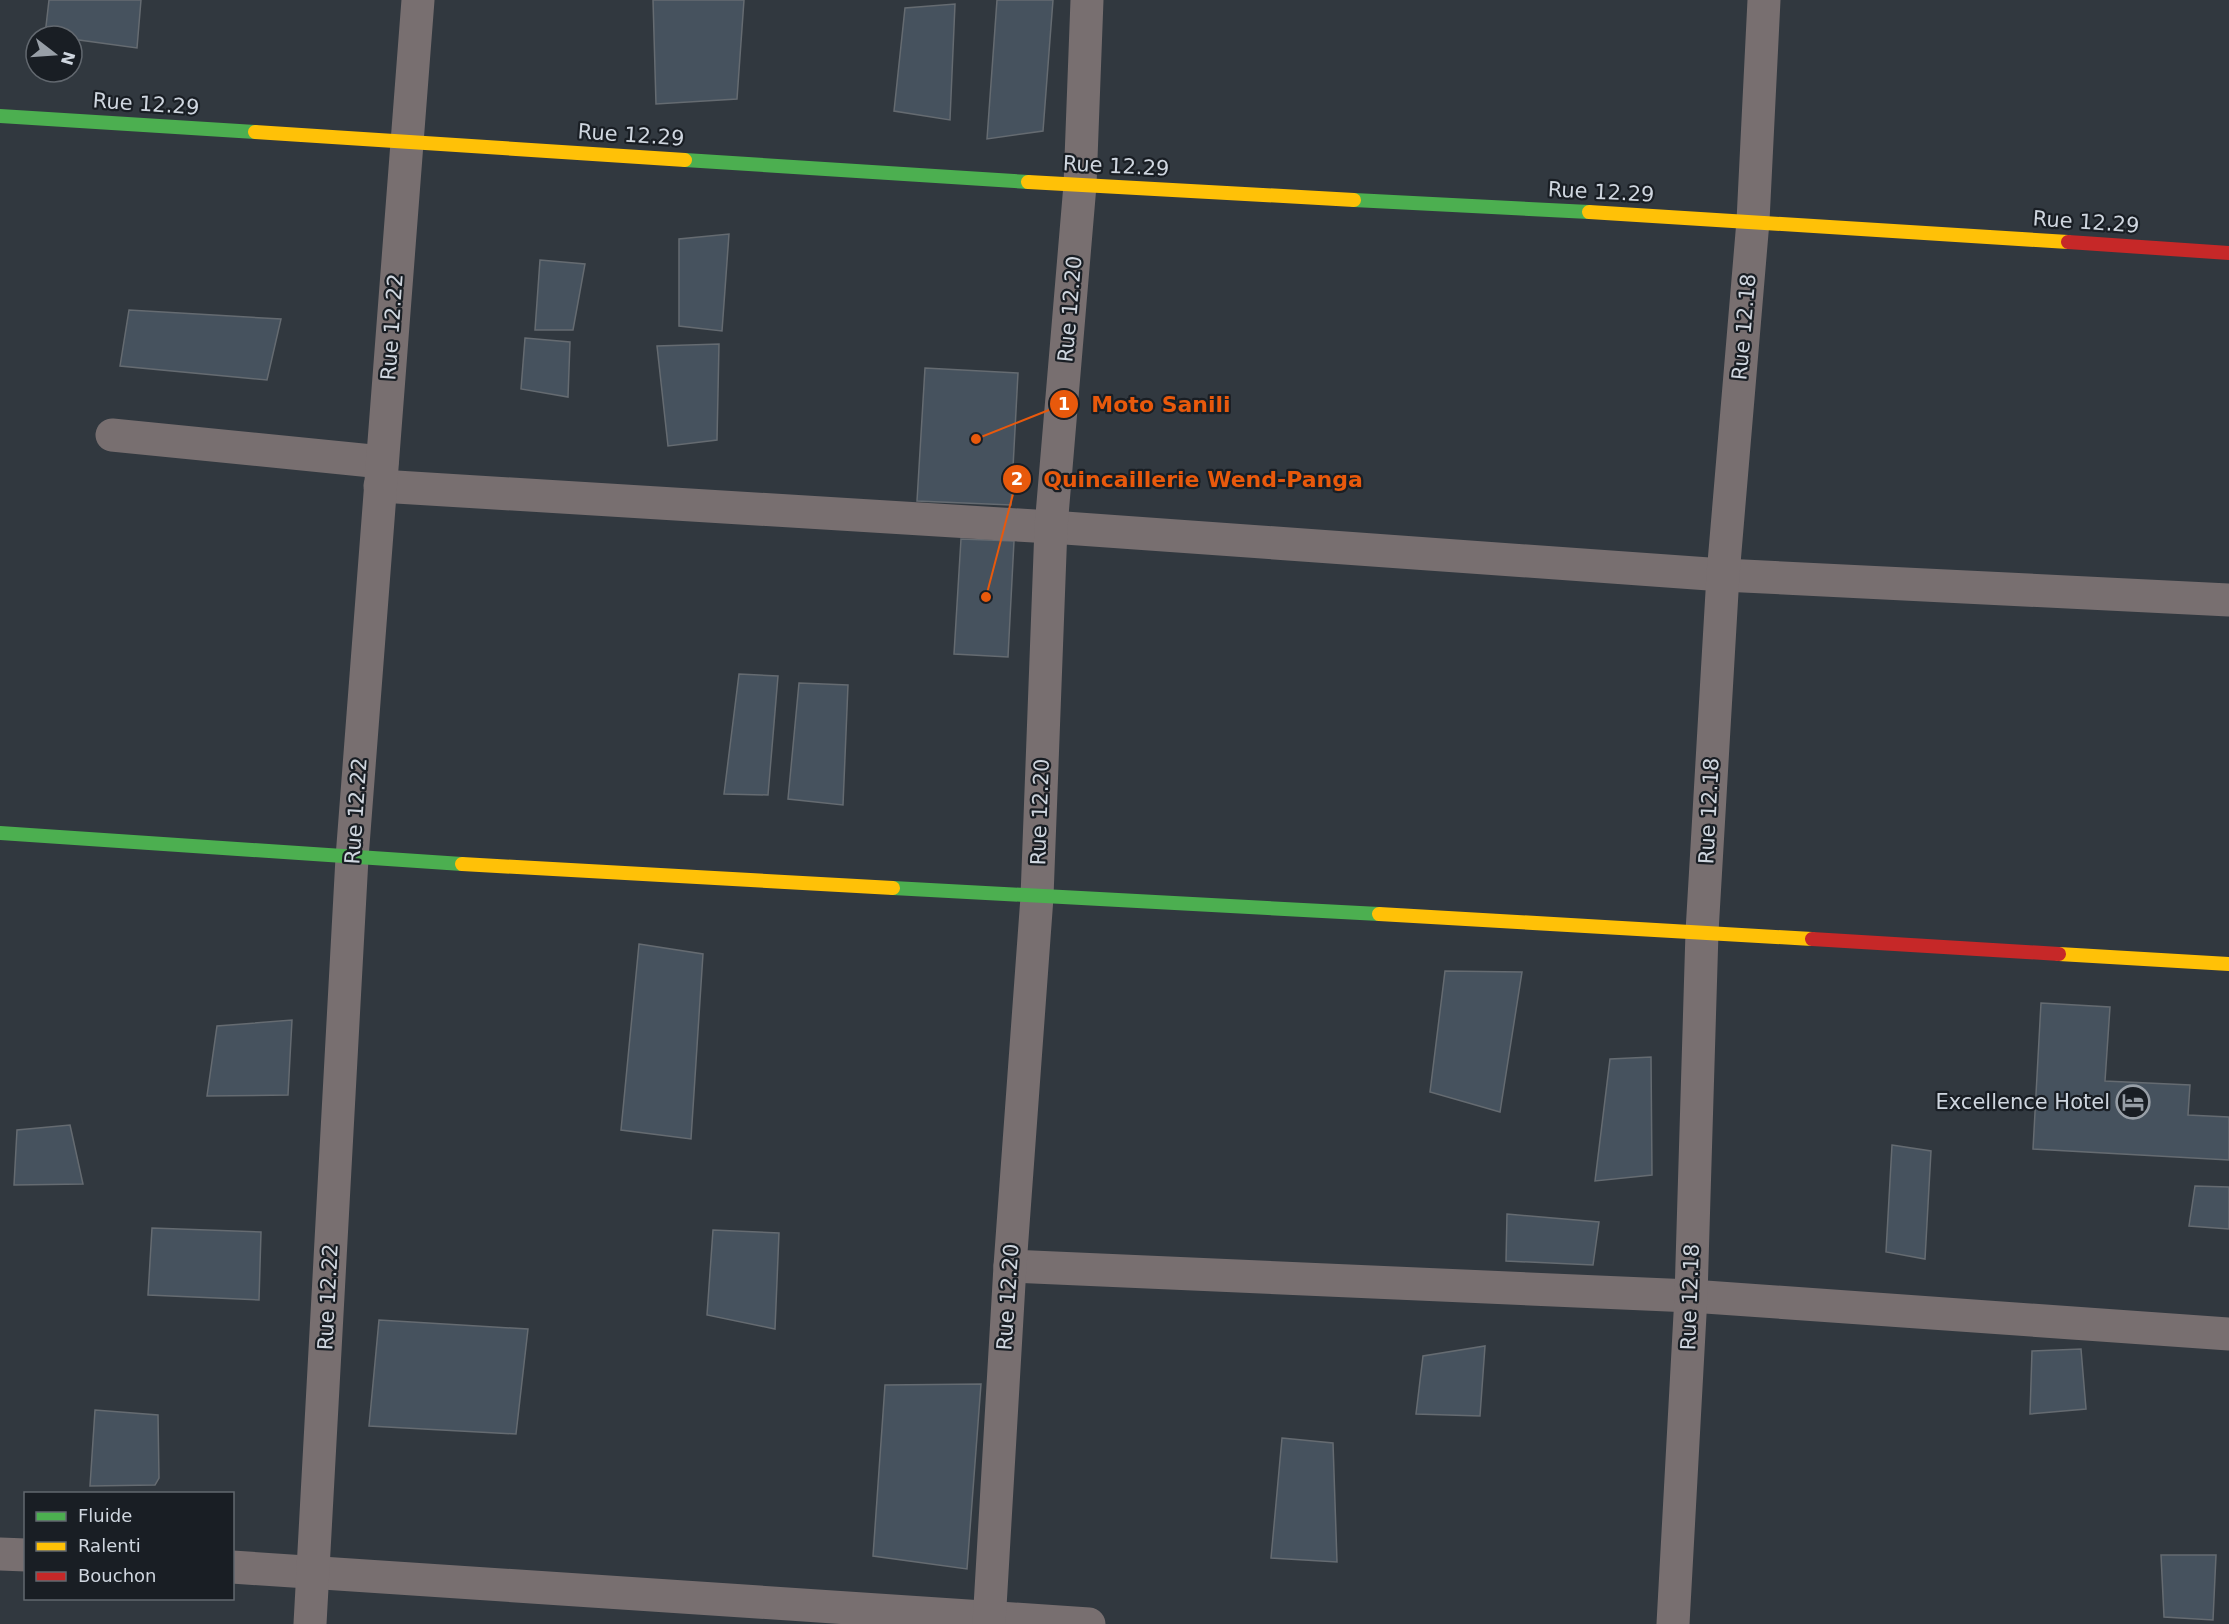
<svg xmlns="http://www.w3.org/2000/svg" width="2229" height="1624" viewBox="0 0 2229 1624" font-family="'DejaVu Sans',sans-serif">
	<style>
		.building { fill: #46525e; stroke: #656b71; stroke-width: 1.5 }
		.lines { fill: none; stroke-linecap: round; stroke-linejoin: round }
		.street { stroke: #786f70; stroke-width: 33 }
		.fast { stroke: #4caf50; stroke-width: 14 }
		.slow { stroke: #ffc107; stroke-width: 14 }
		.jam { stroke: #c62828; stroke-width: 14 }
		.labels { text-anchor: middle; stroke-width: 4.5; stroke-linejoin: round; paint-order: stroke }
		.street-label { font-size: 21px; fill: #cfd6df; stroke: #191e24 }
		.poi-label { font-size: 21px; fill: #cfd6df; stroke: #191e24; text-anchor: end }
		.leader { fill: none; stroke: #e8590c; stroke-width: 2 }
		.callout-dot { fill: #e8590c; stroke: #191e24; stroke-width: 2 }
		.mark-label { font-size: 18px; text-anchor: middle; font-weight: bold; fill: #fff }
		.callout-label { font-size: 22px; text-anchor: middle; font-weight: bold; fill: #e8590c; stroke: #191e24; stroke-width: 4.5; stroke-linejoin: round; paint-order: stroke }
	</style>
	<rect width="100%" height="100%" fill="#31383f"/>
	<!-- building -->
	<g class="building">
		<path d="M49,0H141L137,48L72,39V36L45,35Z"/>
		<path d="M653,0H744L737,99L656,104Z"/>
		<path d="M997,0H1053L1043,131L987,139Z"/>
		<path d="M955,4L950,120L894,111L905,8Z"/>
		<path d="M729,234L722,331L679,326V239Z"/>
		<path d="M540,260L585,264L573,330H535Z"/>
		<path d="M129,310L281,319L267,380L120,366Z"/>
		<path d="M525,338L570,342L568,397L521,389Z"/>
		<path d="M719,344L717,440L668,446L657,346Z"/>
		<path d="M925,368L1018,373L1011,505L917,501Z"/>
		<path d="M961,539L1014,541L1008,657L954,654Z"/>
		<path d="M739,674L778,676L768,795L724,794Z"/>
		<path d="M799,683L848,685L843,805L788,799Z"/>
		<path d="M639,944L703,954L691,1139L621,1130Z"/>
		<path d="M1445,971L1522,972L1500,1112L1430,1092Z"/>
		<path d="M2041,1003L2110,1007L2105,1081L2190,1085L2188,1115L2229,1117V1160L2033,1149Z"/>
		<path d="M292,1020L288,1095L207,1096L217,1026Z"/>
		<path d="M1651,1057L1652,1175L1595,1181L1610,1059Z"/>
		<path d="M70,1125L83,1184L14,1185L17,1130Z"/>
		<path d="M1892,1145L1931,1151L1925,1259L1886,1252Z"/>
		<path d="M2195,1186L2229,1187V1229L2189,1226Z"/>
		<path d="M1507,1214L1599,1222L1593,1265L1506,1261Z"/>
		<path d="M152,1228L261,1232L259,1300L148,1295Z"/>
		<path d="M713,1230L779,1233L775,1329L707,1315Z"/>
		<path d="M379,1320L528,1329L516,1434L369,1426Z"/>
		<path d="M1485,1346L1480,1416L1416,1414L1423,1356Z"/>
		<path d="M2081,1349L2086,1409L2030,1414L2032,1351Z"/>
		<path d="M981,1384L967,1569L873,1556L885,1385Z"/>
		<path d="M95,1410L158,1415L159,1478L155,1485L90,1486Z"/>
		<path d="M1282,1438L1333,1443L1337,1562L1271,1558Z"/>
		<path d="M2161,1555H2216L2213,1620L2164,1617Z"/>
	</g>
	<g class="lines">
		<!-- street -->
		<g class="street">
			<path d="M112,435L382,462"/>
			<path d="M380,486L1051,527L1723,575L2229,600"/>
			<path d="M1010,1266L1691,1296L2229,1334"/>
			<path d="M0,1554L26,1555"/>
			<path d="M232,1567L1089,1624"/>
			<path d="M310,1624L352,858L418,0"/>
			<path d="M989,1624L1010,1266L1037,897L1051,527L1080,185L1087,0"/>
			<path d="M1673,1624L1691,1296L1702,932L1723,575L1753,221L1764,0"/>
		</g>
		<!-- fast -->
		<g class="fast">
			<path d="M0,116L255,132"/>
			<path d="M685,160L1028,182"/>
			<path d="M1354,200L1589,212"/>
			<path d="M0,833L462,864"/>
			<path d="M893,888L1379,914"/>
		</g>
		<!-- slow -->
		<g class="slow">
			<path d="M255,132L685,160"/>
			<path d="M1028,182L1354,200"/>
			<path d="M1589,212L2068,242"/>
			<path d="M462,864L893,888"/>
			<path d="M1379,914L1812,939"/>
			<path d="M2059,954L2229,964"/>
		</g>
		<!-- jam -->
		<g class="jam">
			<path d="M2068,242L2229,253"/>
			<path d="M1812,939L2059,954"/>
		</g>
	</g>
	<!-- icons -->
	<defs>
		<g id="hotel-ring" transform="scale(1.725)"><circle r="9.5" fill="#191e24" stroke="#989fa7" stroke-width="1.5"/><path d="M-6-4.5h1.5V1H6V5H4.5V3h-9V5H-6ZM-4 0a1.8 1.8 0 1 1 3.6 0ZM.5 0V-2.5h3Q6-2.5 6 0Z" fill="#989fa7"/></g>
	</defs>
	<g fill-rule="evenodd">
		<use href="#hotel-ring" x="2133" y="1102"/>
	</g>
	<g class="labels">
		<!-- street labels -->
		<g class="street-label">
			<text transform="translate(146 104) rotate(4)" y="7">Rue 12.29</text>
			<text transform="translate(631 135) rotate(4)" y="7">Rue 12.29</text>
			<text transform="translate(1116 166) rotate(3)" y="7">Rue 12.29</text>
			<text transform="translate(1601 192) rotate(3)" y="7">Rue 12.29</text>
			<text transform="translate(2086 222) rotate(4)" y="7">Rue 12.29</text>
			<text transform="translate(1070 309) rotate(-85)" y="7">Rue 12.20</text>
			<text transform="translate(392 327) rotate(-86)" y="7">Rue 12.22</text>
			<text transform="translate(1744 327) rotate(-85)" y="7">Rue 12.18</text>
			<text transform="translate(356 811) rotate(-86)" y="7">Rue 12.22</text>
			<text transform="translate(1709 811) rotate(-87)" y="7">Rue 12.18</text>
			<text transform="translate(1040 812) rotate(-88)" y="7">Rue 12.20</text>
			<text transform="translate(328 1297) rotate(-87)" y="7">Rue 12.22</text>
			<text transform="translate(1008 1297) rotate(-86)" y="7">Rue 12.20</text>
			<text transform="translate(1690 1297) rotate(-88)" y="7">Rue 12.18</text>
		</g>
		<!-- poi labels -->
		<g class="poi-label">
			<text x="2110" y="1109">Excellence Hotel</text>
		</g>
	</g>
	<!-- callouts -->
	<path class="leader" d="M976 439L1064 404M986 597L1017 479"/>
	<g class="callout-dot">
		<circle cx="976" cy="439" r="6"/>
		<circle cx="986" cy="597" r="6"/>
		<circle cx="1064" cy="404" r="15"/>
		<circle cx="1017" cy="479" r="15"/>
	</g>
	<g class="mark-label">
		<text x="1064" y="410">1</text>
		<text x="1017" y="485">2</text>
	</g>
	<g class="callout-label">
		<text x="1161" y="412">Moto Sanili</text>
		<text x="1203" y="487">Quincaillerie Wend-Panga</text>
	</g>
	<!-- legend -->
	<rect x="24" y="1492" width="210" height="108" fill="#191e24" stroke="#62686f" stroke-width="1.5"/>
	<rect x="36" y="1512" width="30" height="9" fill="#4caf50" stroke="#62686f" stroke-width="1.5"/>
	<text x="78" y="1522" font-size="18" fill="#cfd6df">Fluide</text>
	<rect x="36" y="1542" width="30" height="9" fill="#ffc107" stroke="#62686f" stroke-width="1.5"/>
	<text x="78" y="1552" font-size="18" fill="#cfd6df">Ralenti</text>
	<rect x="36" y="1572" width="30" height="9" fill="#c62828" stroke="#62686f" stroke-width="1.5"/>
	<text x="78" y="1582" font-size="18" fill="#cfd6df">Bouchon</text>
	<!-- north arrow -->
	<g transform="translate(54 54) rotate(107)"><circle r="28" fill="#191e24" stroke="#62686f" stroke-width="1.5"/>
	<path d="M0-4.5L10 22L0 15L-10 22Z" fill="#989fa7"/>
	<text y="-9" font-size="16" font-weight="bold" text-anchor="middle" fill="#cfd6df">N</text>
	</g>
</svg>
